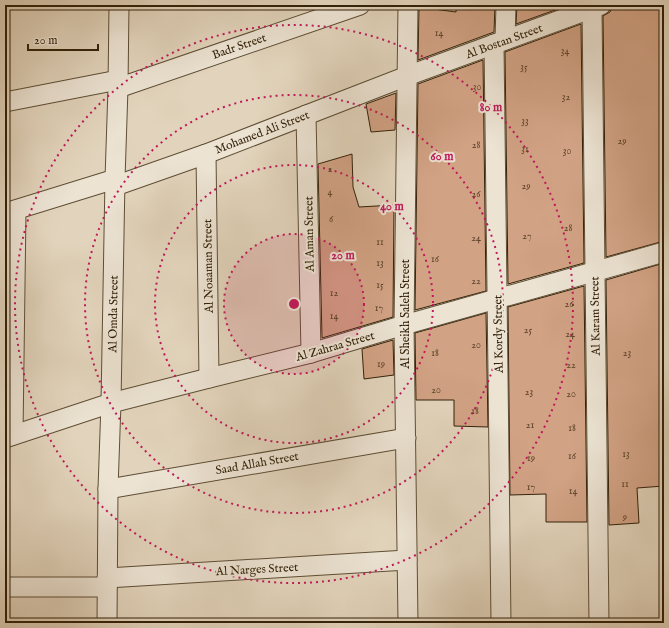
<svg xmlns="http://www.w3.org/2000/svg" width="669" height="628" viewBox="0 0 669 628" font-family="'IM FELL English',serif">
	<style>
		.building { fill: #d1a284; stroke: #322108 }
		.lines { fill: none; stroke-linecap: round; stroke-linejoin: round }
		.minor-casing { stroke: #5e4e35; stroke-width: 21 }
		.minor { stroke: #ece3d3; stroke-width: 19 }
		.ring { fill: none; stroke: #c2185b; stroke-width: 2; stroke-dasharray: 2 4 }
		.labels { text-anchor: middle; stroke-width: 4; stroke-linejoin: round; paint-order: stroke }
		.number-label { font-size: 10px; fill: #5a4127 }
		.street-label { font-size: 12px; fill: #322108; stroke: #ece3d3 }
		.centre { fill: #c2185b; stroke: #ece3d3; stroke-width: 2 }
		.ring-label { font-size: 12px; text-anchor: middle; font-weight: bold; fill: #c2185b; stroke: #ece3d3; stroke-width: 4; stroke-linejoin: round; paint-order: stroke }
	</style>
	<rect width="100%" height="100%" fill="#e2d4bc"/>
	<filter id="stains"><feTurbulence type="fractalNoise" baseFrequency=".005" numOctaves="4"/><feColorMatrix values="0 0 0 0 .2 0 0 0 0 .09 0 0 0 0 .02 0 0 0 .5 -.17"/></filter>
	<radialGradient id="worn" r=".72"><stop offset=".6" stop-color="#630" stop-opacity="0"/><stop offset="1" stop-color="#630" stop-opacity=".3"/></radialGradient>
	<!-- building -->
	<g class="building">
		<path d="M456,5H495L494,32L418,60L419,7L456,12Z"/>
		<path d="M517,5H569L516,24Z"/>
		<path d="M612,5H664V241L606,257L603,16L610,12Z"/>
		<path d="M581,24L584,263L508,284L505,52Z"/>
		<path d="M483,60L486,291L415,310L418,84Z"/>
		<path d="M396,93L395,130L371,132L366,104Z"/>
		<path d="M352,154L353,187L359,207L394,205L393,317L322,338L318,164Z"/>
		<path d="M664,263V486L637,488L639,523L609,525L606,280Z"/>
		<path d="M584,286L587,522H546V494L510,495L508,307Z"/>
		<path d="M486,313L488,427L454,426V400H416L415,333Z"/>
		<path d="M393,340L394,375L364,379L362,349Z"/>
	</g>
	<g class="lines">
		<!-- minor casing -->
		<g class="minor-casing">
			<g id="minor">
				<path d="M592,8L599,623"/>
				<path d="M505,40L506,5"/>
				<path d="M494,44L501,623"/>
				<path d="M118,88L360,5"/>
				<path d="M5,102L118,80"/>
				<path d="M306,115L311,353"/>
				<path d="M206,154L209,378"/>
				<path d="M115,186L206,154L407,76L601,5"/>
				<path d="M5,213L115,179"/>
				<path d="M13,435L16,210"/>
				<path d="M5,438L111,403L209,378L311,353L404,325L664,252"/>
				<path d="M108,489L406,438"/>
				<path d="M107,578L407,560"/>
				<path d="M5,587H107"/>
				<path d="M107,623L108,489L111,403L115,179L118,88L119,5"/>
				<path d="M408,623L404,325L408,5"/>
			</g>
		</g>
		<!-- minor -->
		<use href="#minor" class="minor"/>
	</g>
	<!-- distance rings -->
	<circle cx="294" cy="304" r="70" fill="#c2185b" fill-opacity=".12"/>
	<g class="ring">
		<circle cx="294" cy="304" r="70"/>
		<circle cx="294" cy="304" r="139"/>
		<circle cx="294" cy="304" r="209"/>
		<circle cx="294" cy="304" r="279"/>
	</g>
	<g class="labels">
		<!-- number labels -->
		<g class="number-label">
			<text x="439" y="36">14</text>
			<text x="565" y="54">34</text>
			<text x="524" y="70">35</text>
			<text x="477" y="90">30</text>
			<text x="566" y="100">32</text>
			<text x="525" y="124">33</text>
			<text x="622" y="144">29</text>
			<text x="476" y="148">28</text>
			<text x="525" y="152">31</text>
			<text x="567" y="154">30</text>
			<text x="330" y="172">2</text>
			<text x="526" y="189">29</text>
			<text x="330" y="195">4</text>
			<text x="476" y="197">26</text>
			<text x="331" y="222">6</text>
			<text x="568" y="231">28</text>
			<text x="527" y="239">27</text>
			<text x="476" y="241">24</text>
			<text x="380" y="245">11</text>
			<text x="435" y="262">16</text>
			<text x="380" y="266">13</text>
			<text x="476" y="284">22</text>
			<text x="380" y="288">15</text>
			<text x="334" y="296">12</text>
			<text x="569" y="307">26</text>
			<text x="379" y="311">17</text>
			<text x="334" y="319">14</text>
			<text x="528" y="333">25</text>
			<text x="570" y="337">24</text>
			<text x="476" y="348">20</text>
			<text x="435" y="356">18</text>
			<text x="627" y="356">23</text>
			<text x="381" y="367">19</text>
			<text x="571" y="368">22</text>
			<text x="436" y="393">20</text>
			<text x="529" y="395">23</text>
			<text x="571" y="397">20</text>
			<text x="475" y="414">18</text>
			<text x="530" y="428">21</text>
			<text x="572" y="431">18</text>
			<text x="626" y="457">13</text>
			<text x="572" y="459">16</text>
			<text x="531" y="461">19</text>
			<text x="625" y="487">11</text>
			<text x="531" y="490">17</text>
			<text x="573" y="494">14</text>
			<text x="625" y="520">9</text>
		</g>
		<!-- street labels -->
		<g class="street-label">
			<text transform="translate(504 41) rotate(-20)" y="4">Al Bostan Street</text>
			<text transform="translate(239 46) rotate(-19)" y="4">Badr Street</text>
			<text transform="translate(262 132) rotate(-21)" y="4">Mohamed Ali Street</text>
			<text transform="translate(309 234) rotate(-91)" y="4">Al Aman Street</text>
			<text transform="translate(208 266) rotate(-91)" y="4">Al Noaaman Street</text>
			<text transform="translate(113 314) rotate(-89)" y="4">Al Omda Street</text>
			<text transform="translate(405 314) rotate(-90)" y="4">Al Sheikh Saleh Street</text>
			<text transform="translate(595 316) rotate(-91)" y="4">Al Karam Street</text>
			<text transform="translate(498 334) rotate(-91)" y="4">Al Kordy Street</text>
			<text transform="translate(335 346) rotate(-16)" y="4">Al Zahraa Street</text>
			<text transform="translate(257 463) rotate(-10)" y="4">Saad Allah Street</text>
			<text transform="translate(257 569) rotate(-3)" y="4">Al Narges Street</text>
		</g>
	</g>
	<circle cx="294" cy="304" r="6" class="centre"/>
	<g class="ring-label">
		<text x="491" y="111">80 m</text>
		<text x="442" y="160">60 m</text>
		<text x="392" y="210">40 m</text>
		<text x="343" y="259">20 m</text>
	</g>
	<!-- margin -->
	<rect width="669" height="628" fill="none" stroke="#e2d4bc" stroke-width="20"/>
	<rect x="6" y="6" width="657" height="616" fill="none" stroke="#322108" stroke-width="2"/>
	<rect x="10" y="10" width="649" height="608" fill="none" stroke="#322108"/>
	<!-- scale -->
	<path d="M28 44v6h70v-6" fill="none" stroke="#322108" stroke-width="2"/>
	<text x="34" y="44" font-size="12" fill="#322108" stroke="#ece3d3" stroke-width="3" paint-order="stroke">20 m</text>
	<rect width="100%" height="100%" filter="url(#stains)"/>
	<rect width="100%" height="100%" fill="url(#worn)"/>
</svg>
